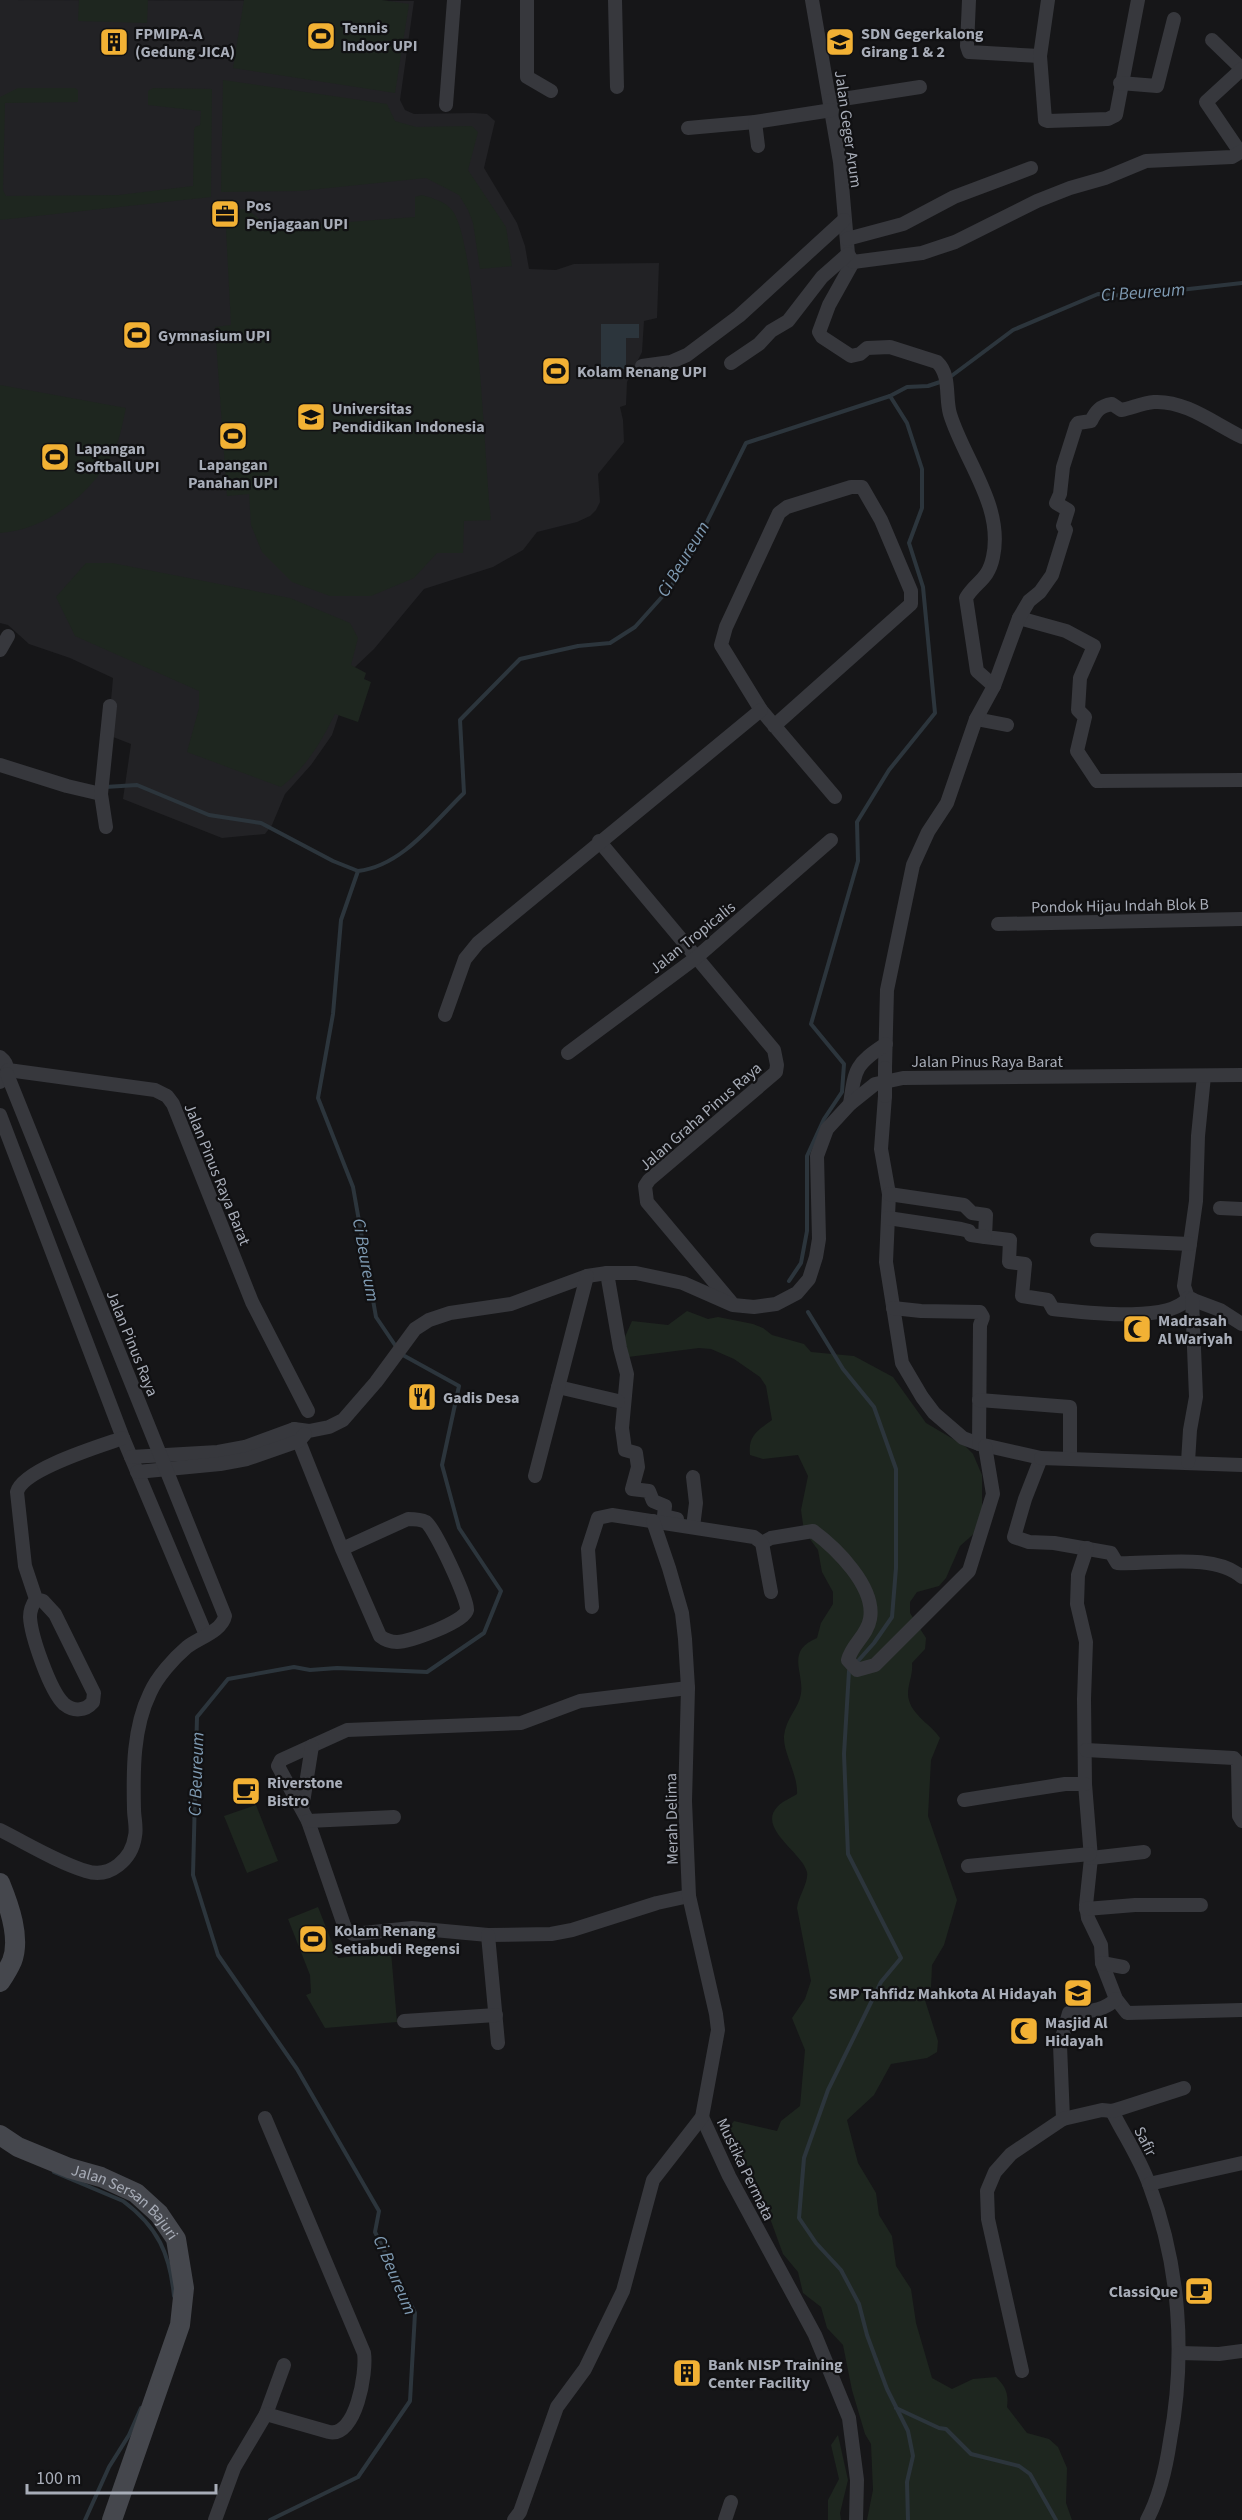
<svg xmlns="http://www.w3.org/2000/svg" width="1242" height="2520" viewBox="0 0 1242 2520" font-family="'Source Sans 3',sans-serif">
	<style>
		.built { fill: #222225 }
		.green { fill: #1e261f }
		.water { fill: #2c353c }
		.lines { fill: none; stroke-linecap: round; stroke-linejoin: round }
		.stream { stroke: #2c353c; stroke-width: 4 }
		.street { stroke: #37383d; stroke-width: 14 }
		.secondary { stroke: #45474d; stroke-width: 20 }
		.street-bridge { stroke: #37383d; stroke-width: 14 }
		.labels { text-anchor: middle; stroke-width: 4.5; stroke-linejoin: round; paint-order: stroke }
		.poi-label { font-size: 16px; font-weight: bold; fill: #a8adb8; stroke: #111113; text-anchor: start }
		.street-label { font-size: 16px; fill: #a8adb8; stroke: #111113 }
		.water-label { font-size: 18px; font-style: italic; fill: #7f9bb3; stroke: #111113 }
	</style>
	<rect width="100%" height="100%" fill="#161618"/>
	<!-- built -->
	<path class="built" d="M0,0L414,1L400,100L405,110L414,114L474,113L487,114L495,121L484,168L517,223L525,246L529,269L556,270L574,264L659,263L657,318L644,321L642,352L627,382L626,405L620,407L623,420L624,442L598,474L600,502L596,510L590,516L577,522L537,532L523,550L493,567L424,589L374,649L355,667L332,735L311,765L285,794L272,825L265,834L222,838L123,799L131,744L108,735L113,678L70,658L29,644L8,625L0,623Z"/>
	<!-- green -->
	<g class="green">
		<path d="M79,0H148L147,23L78,21Z"/>
		<path d="M244,0H382L409,4L395,93L233,68Z"/>
		<path d="M223,80L387,104L395,121L416,127L472,126L478,132L468,170L506,227L512,266L480,269L473,223L468,210L459,195L426,178L300,191L221,192Z"/>
		<path d="M18,88H75L78,90V102L5,103L3,190L6,196L119,195L193,186L194,130L195,127L200,125L201,111L148,105V91L153,88L212,89L211,197L0,220V97Z"/>
		<path d="M422,195C432,198 444,201 451,209C477,234 485,469 491,520L464,521L463,553H437L414,578L371,596H330L292,582L262,552L251,525L249,494L227,496L215,327L231,325L225,210L247,209L270,228L415,217V197Z"/>
		<path d="M0,385L126,408C123,420 121,433 117,444C98,489 49,530 0,533Z"/>
		<path d="M86,563H112L290,598L350,623L358,638L351,665L366,673L364,679L371,682L358,722L335,714C320,744 307,766 281,787L187,752L199,708V691L75,636L56,597Z"/>
		<path d="M687,1311L708,1319L718,1317L753,1324L763,1328L772,1335L804,1344L811,1352L854,1356L893,1377L926,1423L965,1446L973,1454L982,1475V1521L977,1531L960,1546L946,1578L939,1586L917,1592L910,1602V1613L926,1638L925,1649L912,1663C913,1674 909,1681 908,1692C907,1713 930,1723 940,1738L931,1760L928,1816L957,1900L944,1945L932,1965L931,1988L924,1997L938,2041L937,2052L927,2058L891,2064L874,2095L847,2120L858,2163L876,2193L879,2215L892,2236L896,2266L911,2289L916,2323L932,2378L952,2389L973,2379L996,2377C1005,2386 1009,2393 1007,2407L1027,2433L1049,2439L1058,2447L1067,2468L1066,2503L1072,2520H867L873,2490L871,2444L865,2434L852,2390L843,2345L827,2328L821,2307L803,2293L798,2272L783,2254L771,2221L751,2192L749,2168L727,2141V2130L734,2121L777,2131L781,2121L800,2106L805,2050L792,2018L805,1999L811,1981L797,1908C798,1897 809,1882 807,1872C802,1852 756,1828 778,1806C783,1801 791,1798 797,1794C798,1774 783,1753 784,1736C786,1719 796,1711 800,1698C807,1675 783,1652 817,1638L821,1623L833,1604V1592L822,1572L818,1550L804,1531L801,1510L808,1476L798,1455L763,1459L750,1455C748,1436 757,1431 772,1420L766,1386L760,1377L734,1359L711,1349L699,1348L628,1357L620,1348L632,1321L668,1325Z"/>
		<path d="M256,1805L278,1861L247,1873L224,1816Z"/>
		<path d="M318,1907L338,1958L391,1952L397,2022L325,2028L306,1995L311,1993L310,1975L288,1919Z"/>
		<path d="M838,2435L848,2480L840,2513L841,2520H828V2500L839,2479L831,2445Z"/>
	</g>
	<!-- water -->
	<path class="water" d="M601,324H639V338H626V369H601Z"/>
	<g class="lines">
		<!-- stream -->
		<g class="stream">
			<path d="M105,787L137,785L209,815L261,823L333,861L358,871"/>
			<path d="M789,1281L801,1263L807,1231V1156L824,1119L842,1092L844,1064L811,1024L858,861L857,822L889,770L935,713L923,587L909,543L922,508V469L907,423L890,396L907,387L928,386L946,380L1013,330L1098,294L1127,296L1242,283"/>
			<path d="M808,1312L843,1369L874,1407L896,1469V1568L892,1617L874,1643L849,1671L844,1754L848,1854L901,1958L881,1982L828,2090L804,2158L799,2218L816,2243L841,2270L859,2304L867,2335L887,2389L908,2431L913,2456L907,2482L908,2520"/>
			<path d="M397,1348L376,1317L353,1187L318,1098L333,1014L341,920L358,871C402,866 434,822 464,793L460,720L520,659L578,646L610,643L635,627L670,588L691,554L746,443L890,396"/>
			<path d="M54,2172L123,2201C158,2227 170,2254 174,2296"/>
			<path d="M896,2408L939,2428L946,2429L971,2454L1019,2466L1030,2474L1056,2520"/>
			<path d="M85,2520L109,2467L129,2435L141,2408"/>
			<path d="M270,2520L358,2477L410,2401L415,2313L375,2232L379,2211L297,2069L218,1955L193,1875L197,1717L228,1679L294,1667L310,1670L337,1668L427,1672L484,1633L501,1591L459,1528L442,1465L459,1386L401,1354"/>
		</g>
		<!-- street -->
		<g class="street">
			<path d="M527,0V77L551,91"/>
			<path d="M615,0L617,87"/>
			<path d="M812,0L840,162L848,254L853,262"/>
			<path d="M969,0L967,46L969,52L1040,56"/>
			<path d="M1048,0L1040,56L1045,120L1048,121L1108,119L1116,115L1138,0"/>
			<path d="M1212,40L1241,68"/>
			<path d="M1120,83L1157,86L1174,19"/>
			<path d="M830,101L920,87"/>
			<path d="M446,105L454,0"/>
			<path d="M688,128L755,122"/>
			<path d="M758,146L755,122L832,110"/>
			<path d="M1240,152L1206,102L1242,69"/>
			<path d="M847,239L903,224L954,197L1031,168"/>
			<path d="M853,262L829,305L819,332L822,337L851,356L860,354L867,348L890,347L937,362C951,375 945,397 950,414C964,460 1004,506 993,557C988,581 976,581 966,598L977,671L994,686"/>
			<path d="M853,262L922,253L955,242L1037,201L1070,188L1105,178L1146,161L1232,157L1242,151"/>
			<path d="M731,363L759,344L771,331L788,321L822,277L848,254"/>
			<path d="M642,366L671,362L687,355L739,316L844,220"/>
			<path d="M1019,618L1066,631L1094,646L1080,678L1078,710L1085,717L1077,751L1097,781L1242,780"/>
			<path d="M0,650L8,636"/>
			<path d="M976,719L1007,725"/>
			<path d="M774,726L911,604V591L881,520L862,487H851L787,507L779,513L726,627L721,645L761,710L835,797"/>
			<path d="M0,765L67,786L101,794"/>
			<path d="M106,827L101,794L110,706"/>
			<path d="M599,841L774,1050L777,1065L776,1072L649,1180L645,1186L647,1202L731,1302"/>
			<path d="M998,924L1242,919"/>
			<path d="M445,1015L465,959L478,943L761,710"/>
			<path d="M568,1053L697,957L831,840"/>
			<path d="M0,1057C10,1065 9,1075 0,1082"/>
			<path d="M885,1068L887,990L913,865L928,832L947,803L976,719L994,686L1019,618L1029,601L1040,592L1052,575L1066,530L1063,526L1068,510L1056,503L1060,494L1063,467L1076,426L1078,423L1091,421C1096,411 1100,406 1112,404L1121,410C1132,408 1142,403 1154,402C1185,400 1215,424 1242,437"/>
			<path d="M8,1070L155,1090L167,1096L173,1104L252,1302L308,1411"/>
			<path d="M1204,1076L1198,1136L1196,1201L1184,1286L1188,1298L1220,1310L1242,1324"/>
			<path d="M885,1096L881,1149L889,1194L886,1262L902,1363L922,1397L934,1413L963,1438L979,1444L1041,1458L1025,1499L1014,1537L1029,1542L1054,1543L1111,1553L1117,1563C1154,1565 1213,1552 1242,1577"/>
			<path d="M850,1104C855,1069 855,1064 886,1044"/>
			<path d="M0,1115L123,1438L206,1635"/>
			<path d="M889,1194L964,1205L972,1213L986,1215L985,1237L1010,1240L1009,1262L1025,1264L1022,1296L1048,1300L1053,1309C1083,1312 1169,1324 1188,1298"/>
			<path d="M1220,1208L1242,1209"/>
			<path d="M888,1218L961,1229L969,1231L971,1235L985,1237"/>
			<path d="M1097,1240L1190,1244"/>
			<path d="M607,1273L620,1348L627,1374L622,1428L625,1450L636,1453L638,1467L632,1489L649,1491L653,1501L665,1506L664,1516L677,1519"/>
			<path d="M893,1308L921,1311L980,1312L983,1317L980,1325L979,1444"/>
			<path d="M558,1387L618,1401"/>
			<path d="M979,1400L1070,1407V1458"/>
			<path d="M294,1429L342,1549L380,1636C385,1640 390,1642 397,1642C409,1642 465,1622 467,1610C468,1599 435,1529 426,1522C420,1519 414,1519 408,1519L342,1549"/>
			<path d="M131,1457L218,1452L245,1447L294,1429L309,1431L329,1427L343,1420L376,1382L415,1329L429,1320L450,1313L511,1304L587,1276L607,1273H636L683,1283L733,1305L754,1307L776,1304L797,1293L809,1279L816,1257L819,1239L817,1156L827,1129L850,1104L875,1084L903,1078L1242,1075"/>
			<path d="M1041,1458L1242,1465"/>
			<path d="M1188,1462L1190,1430L1196,1397L1192,1299"/>
			<path d="M137,1472L220,1464L247,1459L299,1441L305,1434"/>
			<path d="M535,1476L587,1276"/>
			<path d="M693,1527L696,1503L693,1477"/>
			<path d="M762,1543L771,1538L813,1531C836,1548 876,1587 870,1619C867,1636 852,1644 848,1660L857,1670L875,1665L969,1571L993,1494L985,1446"/>
			<path d="M1087,1548L1078,1575L1077,1604L1086,1642L1084,1699L1085,1784L1091,1858L1086,1905L1088,1918L1101,1945L1102,1963L1116,1999L1127,2013L1242,2010"/>
			<path d="M36,1599C32,1605 30,1610 30,1617C31,1636 50,1691 64,1704C74,1712 85,1711 93,1702L94,1693L55,1614L43,1601L36,1599L25,1566L17,1492C23,1469 100,1446 123,1438"/>
			<path d="M592,1607L588,1549L598,1518L612,1515L754,1537L762,1543L771,1592"/>
			<path d="M688,1688L580,1701L521,1723L347,1730L281,1760L278,1766L308,1821L345,1928L353,1934L412,1928L488,1935L551,1934L572,1930L657,1903L689,1896"/>
			<path d="M1086,1750L1234,1758L1238,1763L1239,1816L1242,1821"/>
			<path d="M964,1800L1065,1784H1085"/>
			<path d="M302,1809L312,1746"/>
			<path d="M308,1821L394,1817"/>
			<path d="M0,1830C28,1844 57,1862 86,1871C110,1879 132,1859 135,1836C137,1828 134,1818 134,1809C133,1770 133,1728 150,1693C157,1677 174,1658 187,1647C199,1638 222,1631 225,1616L7,1074"/>
			<path d="M1091,1858L1144,1852"/>
			<path d="M968,1866L1090,1854"/>
			<path d="M1086,1909L1135,1905H1201"/>
			<path d="M488,1935L498,2043"/>
			<path d="M1102,1963L1123,1967"/>
			<path d="M404,2021L496,2015"/>
			<path d="M1112,2111C1124,2135 1140,2159 1149,2184C1180,2266 1186,2355 1170,2441C1166,2468 1160,2496 1147,2520"/>
			<path d="M702,2117L729,2176L815,2335L849,2418L857,2480L856,2520"/>
			<path d="M1063,2119L1060,2045L1069,2013C1086,2011 1103,2012 1116,1999"/>
			<path d="M1149,2184L1242,2163"/>
			<path d="M1179,2353L1219,2354L1242,2351"/>
			<path d="M1022,2371L988,2219L987,2191L995,2172L1011,2154L1063,2119L1102,2110L1112,2111L1122,2108L1184,2088"/>
			<path d="M266,2414L284,2365"/>
			<path d="M215,2520L234,2468L266,2414L329,2432C356,2438 367,2372 364,2353L265,2118"/>
			<path d="M514,2520L520,2512L557,2407L585,2369L623,2291L653,2180L702,2117L718,2030L716,2014L689,1896L685,1801L688,1688L685,1639L682,1613L669,1568L653,1521"/>
			<path d="M725,2520L731,2502"/>
		</g>
		<!-- secondary -->
		<g class="secondary">
			<path d="M0,1883C9,1905 21,1938 12,1961C9,1968 4,1976 0,1982"/>
			<path id="s1" d="M0,2135L18,2147L69,2168L101,2177L136,2193L159,2214L176,2239L184,2288L180,2325L112,2520"/>
		</g>
		<!-- street-bridge -->
		<path class="street-bridge" d="M885,1096V1068"/>
	</g>
	<!-- icons -->
	<defs>
		<g id="stadium-square" transform="scale(1.5)"><rect x="-9" y="-9" width="18" height="18" rx="4" fill="#f2b134" stroke="#111113"/><path d="M0-5a6.5 5 0 1 0 0 10a6.5 5 0 1 0 0-10ZM-3.5-1.8h7v3.6h-7Z" fill="#111"/></g>
		<g id="building-square" transform="scale(1.5)"><rect x="-9" y="-9" width="18" height="18" rx="4" fill="#f2b134" stroke="#111113"/><path d="M-4-6H4V6H1V3H-1V6H-4ZM-2.5-4.3h1.7v1.8h-1.7ZM.8-4.3h1.7v1.8H.8ZM-2.5-1h1.7V.8h-1.7ZM.8-1h1.7V.8H.8Z" fill="#111"/></g>
		<g id="school-square" transform="scale(1.5)"><rect x="-9" y="-9" width="18" height="18" rx="4" fill="#f2b134" stroke="#111113"/><path d="M0-5L7-2L0 1L-7-2ZM-4 1L0 2.5L4 1V4Q0 6-4 4Z" fill="#111"/></g>
		<g id="office-square" transform="scale(1.5)"><rect x="-9" y="-9" width="18" height="18" rx="4" fill="#f2b134" stroke="#111113"/><path d="M-6-3h4V-5.5h4V-3h4V5H-6ZM-1-4.5V-3h2v-1.5ZM-6 0V1H6V0Z" fill="#111"/></g>
		<g id="university-square" transform="scale(1.5)"><rect x="-9" y="-9" width="18" height="18" rx="4" fill="#f2b134" stroke="#111113"/><path d="M0-5L7-2L0 1L-7-2ZM-4 1L0 2.5L4 1V4Q0 6-4 4Z" fill="#111"/></g>
		<g id="mosque-square" transform="scale(1.5)"><rect x="-9" y="-9" width="18" height="18" rx="4" fill="#f2b134" stroke="#111113"/><path d="M3.5-4.9A6 6 0 1 0 3.5 4.9A5 5 0 1 1 3.5-4.9Z" fill="#111"/></g>
		<g id="restaurant-square" transform="scale(1.5)"><rect x="-9" y="-9" width="18" height="18" rx="4" fill="#f2b134" stroke="#111113"/><path d="M-5-6h1v4h1v-4h1v4h1v-4h1v5L-1.5 .5V6h-2V.5L-5-1ZM5-6V6H3V1.5H1.5Q1.5-4 5-6Z" fill="#111"/></g>
		<g id="cafe-square" transform="scale(1.5)"><rect x="-9" y="-9" width="18" height="18" rx="4" fill="#f2b134" stroke="#111113"/><path d="M-5.5-4.5H6V0H3Q3 3.5 0 3.5H-2.5Q-5.5 3.5-5.5 0ZM3-3.2v2h1.7v-2ZM-6 4.5H4V6H-6Z" fill="#111"/></g>
	</defs>
	<g fill-rule="evenodd">
		<use href="#stadium-square" x="321" y="36"/>
		<use href="#building-square" x="114" y="42"/>
		<use href="#school-square" x="840" y="42"/>
		<use href="#office-square" x="225" y="214"/>
		<use href="#stadium-square" x="137" y="335"/>
		<use href="#stadium-square" x="556" y="371"/>
		<use href="#university-square" x="311" y="417"/>
		<use href="#stadium-square" x="233" y="436"/>
		<use href="#stadium-square" x="55" y="457"/>
		<use href="#mosque-square" x="1137" y="1329"/>
		<use href="#restaurant-square" x="422" y="1397"/>
		<use href="#cafe-square" x="246" y="1791"/>
		<use href="#stadium-square" x="313" y="1939"/>
		<use href="#school-square" x="1078" y="1993"/>
		<use href="#mosque-square" x="1024" y="2031"/>
		<use href="#cafe-square" x="1199" y="2291"/>
		<use href="#building-square" x="687" y="2373"/>
	</g>
	<g class="labels">
		<!-- poi labels -->
		<g class="poi-label">
			<text x="342" y="33">Tennis<tspan x="342" dy="18">Indoor UPI</tspan></text>
			<text x="135" y="39">FPMIPA-A<tspan x="135" dy="18">(Gedung JICA)</tspan></text>
			<text x="861" y="39">SDN Gegerkalong<tspan x="861" dy="18">Girang 1 &amp; 2</tspan></text>
			<text x="246" y="211">Pos<tspan x="246" dy="18">Penjagaan UPI</tspan></text>
			<text x="158" y="341">Gymnasium UPI</text>
			<text x="577" y="377">Kolam Renang UPI</text>
			<text x="332" y="414">Universitas<tspan x="332" dy="18">Pendidikan Indonesia</tspan></text>
			<text x="76" y="454">Lapangan<tspan x="76" dy="18">Softball UPI</tspan></text>
			<text x="233" y="470" text-anchor="middle">Lapangan<tspan x="233" dy="18">Panahan UPI</tspan></text>
			<text x="1158" y="1326">Madrasah<tspan x="1158" dy="18">Al Wariyah</tspan></text>
			<text x="443" y="1403">Gadis Desa</text>
			<text x="267" y="1788">Riverstone<tspan x="267" dy="18">Bistro</tspan></text>
			<text x="334" y="1936">Kolam Renang<tspan x="334" dy="18">Setiabudi Regensi</tspan></text>
			<text x="1057" y="1999" text-anchor="end">SMP Tahfidz Mahkota Al Hidayah</text>
			<text x="1045" y="2028">Masjid Al<tspan x="1045" dy="18">Hidayah</tspan></text>
			<text x="1178" y="2297" text-anchor="end">ClassiQue</text>
			<text x="708" y="2370">Bank NISP Training<tspan x="708" dy="18">Center Facility</tspan></text>
		</g>
		<!-- street labels -->
		<g class="street-label">
			<text transform="translate(849 129) rotate(82)" y="6">Jalan Geger Arum</text>
			<text transform="translate(1120 905) rotate(-1)" y="6">Pondok Hijau Indah Blok B</text>
			<text transform="translate(692 937) rotate(-39)" y="6">Jalan Tropicalis</text>
			<text x="987" y="1067">Jalan Pinus Raya Barat</text>
			<text transform="translate(700 1116) rotate(-41)" y="6">Jalan Graha Pinus Raya</text>
			<text transform="translate(218 1174) rotate(68)" y="6">Jalan Pinus Raya Barat</text>
			<text transform="translate(133 1343) rotate(68)" y="6">Jalan Pinus Raya</text>
			<text transform="translate(671 1819) rotate(-91)" y="6">Merah Delima</text>
			<text transform="translate(1146 2141) rotate(63)" y="6">Safir</text>
			<text transform="translate(746 2169) rotate(64)" y="6">Mustika Permata</text>
			<text dy="6" stroke="none"><textPath href="#s1" startOffset="144">Jalan Sersan Bajuri</textPath></text>
		</g>
		<!-- water labels -->
		<g class="water-label">
			<text transform="translate(1143 292) rotate(-4)" y="6">Ci Beureum</text>
			<text transform="translate(683 559) rotate(-59)" y="6">Ci Beureum</text>
			<text transform="translate(366 1260) rotate(80)" y="6">Ci Beureum</text>
			<text transform="translate(196 1774) rotate(-88)" y="6">Ci Beureum</text>
			<text transform="translate(395 2275) rotate(67)" y="6">Ci Beureum</text>
		</g>
	</g>
	<!-- scale -->
	<path d="M27 2484v9h189v-9" fill="none" stroke="#a8adb8" stroke-width="3"/>
	<text x="36" y="2484" font-size="18" fill="#a8adb8" stroke="#111113" stroke-width="4.5" paint-order="stroke">100 m</text>
</svg>
